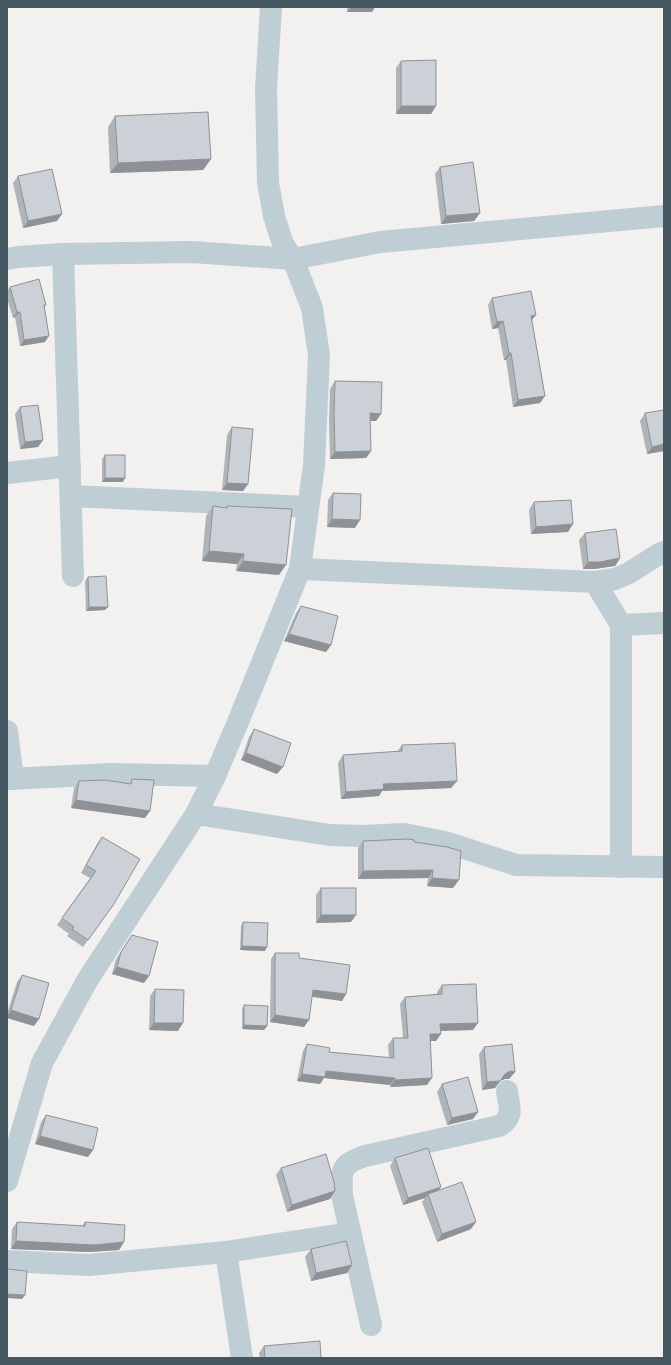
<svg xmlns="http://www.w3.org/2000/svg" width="671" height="1365" viewBox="0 0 671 1365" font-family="'Space Grotesk',sans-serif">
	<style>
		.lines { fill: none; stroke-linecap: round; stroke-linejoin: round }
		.minor { stroke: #bfcdd4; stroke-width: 22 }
		.wall { fill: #afb4b8 }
		.shaded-wall { fill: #8e9296 }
		.building { fill: #cbd1d6; stroke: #8e9296 }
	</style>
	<rect width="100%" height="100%" fill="#f3f0f0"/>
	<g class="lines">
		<!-- minor -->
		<g class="minor">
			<path d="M63,254L73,576"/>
			<path d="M7,259L18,257L63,254L192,252L293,259L380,242L664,216"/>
			<path d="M7,473L70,466"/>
			<path d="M71,496L308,507"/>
			<path d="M300,569L595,582L615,579L629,573L659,554L664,552"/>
			<path d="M595,582L621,625V867"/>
			<path d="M621,625L664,623"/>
			<path d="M7,731L13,779"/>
			<path d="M7,779L112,774L215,776"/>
			<path d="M196,814L330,835L363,836L404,834L445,842L516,865L664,867"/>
			<path d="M7,1181L42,1063L88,979L196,814L215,776L238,722L300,569L314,465L319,355L312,308L293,259L283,244L274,216L268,183L266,88L271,7"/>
			<path d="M226,1252L242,1358"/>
			<path d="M7,1261L89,1265L226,1252L350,1233"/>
			<path d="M371,1325L342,1195C341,1169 340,1165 365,1156L499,1126C515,1117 509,1106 507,1091"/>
		</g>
	</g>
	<!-- wall -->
	<g class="wall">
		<path d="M347,7H375L372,12H347Z"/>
		<path d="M401,61L436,106L431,114H396V68Z"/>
		<path d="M115,116L211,159L203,170L110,173L108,127Z"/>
		<path d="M440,167L480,213L474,221L441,224L435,174Z"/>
		<path d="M18,176L57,221L23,228L13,183Z"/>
		<path d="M10,287L46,305L44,307L45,342L20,346L15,317L13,318L7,298V291Z"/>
		<path d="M492,298L536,315L532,320L545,396L540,403L513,407L506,360H504L498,328L492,329L488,305Z"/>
		<path d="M335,381L381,414L376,421H370L371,451L366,458L330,459L329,420L330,389Z"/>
		<path d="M20,407L43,440L38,447L20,449L15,414Z"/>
		<path d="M664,410V451L647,454L640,421L645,413Z"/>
		<path d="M232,427L248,484L243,491L222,490L227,435Z"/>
		<path d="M105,455L123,482H102V459Z"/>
		<path d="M333,493L355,528L327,527L328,500Z"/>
		<path d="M534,502L568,532L531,534L529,510Z"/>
		<path d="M213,506L226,508L227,506L279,575L236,571L237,564L202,561L206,516Z"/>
		<path d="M585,533L620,558L615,566L594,569H583L579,540Z"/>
		<path d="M88,577L105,610L86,611L85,581Z"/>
		<path d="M301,606L331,645L326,652L284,641L296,613Z"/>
		<path d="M254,729L277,774L241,760L249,737Z"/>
		<path d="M402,745L457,781L451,788L382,791L379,796L341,799L338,763L343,755L397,752Z"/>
		<path d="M132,779L145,818L71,808L74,788L79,781L129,784Z"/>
		<path d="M102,837L114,904L83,947L67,936L69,934L57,925L90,878L81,873L97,844Z"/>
		<path d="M363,841L414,842L453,888L427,886L428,878L358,879V848Z"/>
		<path d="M321,888L351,922L316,923V895Z"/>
		<path d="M243,922L265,951L240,950L241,926Z"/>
		<path d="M132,935L144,983L112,974L116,959Z"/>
		<path d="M275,953L299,958L346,994L342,1001L312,997L304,1027L270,1022L271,959Z"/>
		<path d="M22,975L34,1026L7,1018V1014L17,982Z"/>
		<path d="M442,985L473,1030L440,1031L436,1041H430L427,1085L390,1087V1085L324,1078L320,1084L297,1081L303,1051L307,1044L329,1052L389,1058L388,1045L393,1038H403L400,1004L405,997L437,994V992Z"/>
		<path d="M155,989L178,1031L149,1030L150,996Z"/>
		<path d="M244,1005L267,1026L264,1030L242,1029V1009Z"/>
		<path d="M484,1047L515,1072L509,1079H505L500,1081L495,1088L482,1090L479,1054Z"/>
		<path d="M442,1084L478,1112L473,1119L447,1125L437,1092Z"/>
		<path d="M46,1115L88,1157L35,1144L41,1122Z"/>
		<path d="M395,1158L439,1190L471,1229L437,1242L422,1202L425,1198L403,1205L390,1166Z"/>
		<path d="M281,1168L330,1199L287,1212L276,1175Z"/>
		<path d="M17,1222L82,1226L85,1222L124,1242L119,1250L89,1252L11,1249L12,1229Z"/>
		<path d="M311,1249L352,1265L347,1273L311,1281L305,1257Z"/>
		<path d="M264,1346L321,1358H260L259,1353Z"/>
	</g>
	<!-- shaded-wall -->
	<g class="shaded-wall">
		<path d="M351,7H375L372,12H347Z"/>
		<path d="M401,106H436L431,114H396Z"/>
		<path d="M211,159L203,170L110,173L118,163Z"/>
		<path d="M480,213L474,221L441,224L446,216Z"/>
		<path d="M62,214L57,221L23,228L28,221Z"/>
		<path d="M17,312H20L15,317L13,318Z"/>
		<path d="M536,315L531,321V316Z"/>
		<path d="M503,321L498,328L492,329L497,322Z"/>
		<path d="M49,336L45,342L20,346L24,340Z"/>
		<path d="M509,353H511L506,360H504Z"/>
		<path d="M545,396L540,403L513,407L518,400Z"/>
		<path d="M370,413L381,414L376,421H365Z"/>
		<path d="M43,440L38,447L20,449L25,442Z"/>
		<path d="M664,444V451L647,454L652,447Z"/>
		<path d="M371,451L366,458L330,459L335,452Z"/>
		<path d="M105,478H125L123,482H102Z"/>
		<path d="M227,483L248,484L243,491L222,490Z"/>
		<path d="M332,519L360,520L355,528L327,527Z"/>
		<path d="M573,524L568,532L531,534L536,527Z"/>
		<path d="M209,551L244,554L237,564L202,561Z"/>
		<path d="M620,558L615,566L594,569H583L588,562Z"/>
		<path d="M243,561L286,565L279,575L236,571Z"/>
		<path d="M89,607H108L105,610L86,611Z"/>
		<path d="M289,634L331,645L326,652L284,641Z"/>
		<path d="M246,753L283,767L277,774L241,760Z"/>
		<path d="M457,781L451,788L382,791L379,796L341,799L346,792L383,784Z"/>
		<path d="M76,800L150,811L145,818L71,808Z"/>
		<path d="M433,870L428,878L358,879L363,871Z"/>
		<path d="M432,878L459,880L453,888L427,886Z"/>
		<path d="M321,915H356L351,922L316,923Z"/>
		<path d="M242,946L267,947L265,951L240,950Z"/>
		<path d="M117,967L149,976L144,983L112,974Z"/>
		<path d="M313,990L346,994L342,1001L308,996Z"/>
		<path d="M11,1010L39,1019L34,1026L7,1018V1016Z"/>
		<path d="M275,1015L309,1020L304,1027L270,1022Z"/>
		<path d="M154,1023H183L178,1031L149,1030Z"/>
		<path d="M478,1023L473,1030L435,1031L440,1024Z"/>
		<path d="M244,1025L267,1026L264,1030L242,1029Z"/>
		<path d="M430,1034H441L436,1041H425Z"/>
		<path d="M326,1071L395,1078L390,1085L324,1078L320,1084L297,1081L302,1074Z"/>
		<path d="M510,1071L515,1072L509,1079H505L499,1081L505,1074Z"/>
		<path d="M432,1078L427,1085L390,1087L395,1080Z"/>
		<path d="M500,1081L495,1088L482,1090L487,1082Z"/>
		<path d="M478,1112L473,1119L447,1125L452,1118Z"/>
		<path d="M40,1136L93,1150L88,1157L35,1144Z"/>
		<path d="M441,1187L436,1194H428L425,1198L403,1205L408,1198Z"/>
		<path d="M335,1191L330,1199L287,1212L292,1205Z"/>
		<path d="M476,1222L471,1229L437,1242L442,1234Z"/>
		<path d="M16,1241L124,1242L119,1250L89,1252L11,1249Z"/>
		<path d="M352,1265L347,1273L311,1281L316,1273Z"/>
		<path d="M7,1294L25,1295L22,1299L7,1298Z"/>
	</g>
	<!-- building -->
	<g class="building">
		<path d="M436,60V106H401V61Z"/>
		<path d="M208,112L211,159L118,163L115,116Z"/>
		<path d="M473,162L480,213L446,216L440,167Z"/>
		<path d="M52,169L62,214L28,221L18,176Z"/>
		<path d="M39,279L46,305H44L49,336L24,340L20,312H17L10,287Z"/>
		<path d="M531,291L536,315L531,316L545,396L518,400L511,353H509L503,321L497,322L492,298Z"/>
		<path d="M335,381L382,382L381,414L370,413L371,451L335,452L334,413Z"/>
		<path d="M38,405L43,440L25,442L20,407Z"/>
		<path d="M664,410V444L652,447L645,413Z"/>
		<path d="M232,427L253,429L248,484L227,483Z"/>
		<rect x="105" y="455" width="20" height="23"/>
		<path d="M333,493L361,494L360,520L332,519Z"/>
		<path d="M571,500L573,524L536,527L534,502Z"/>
		<path d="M213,506L227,508V506L292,509L286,565L243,561L244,554L209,551Z"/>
		<path d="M616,529L620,558L600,562H588L585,533Z"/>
		<path d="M106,576L108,607H89L88,577Z"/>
		<path d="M301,606L338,616L331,645L289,634Z"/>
		<path d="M254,729L291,743L283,767L246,753Z"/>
		<path d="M455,743L457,781L383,784L384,789L346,792L343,755L402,751V745Z"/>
		<path d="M132,779L154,780L150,811L76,800L79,781L105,780L131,784Z"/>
		<path d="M102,837L140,859L114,904L88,940L72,929L74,927L62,918L96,871L86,865Z"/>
		<path d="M408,839L414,840V842L447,847L461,851L459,880L432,878L433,870L363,871V841Z"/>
		<rect x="321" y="888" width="35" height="27"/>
		<path d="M243,922L268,923L267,947L242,946Z"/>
		<path d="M132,935L158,942L149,976L117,967L121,952Z"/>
		<path d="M275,953H299V958L350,965L346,994L313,990L309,1020L275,1015Z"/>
		<path d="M22,975L49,983L39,1019L11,1010Z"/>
		<path d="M476,984L478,1023L440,1024L441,1034H430L432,1078L395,1080V1078L326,1071L325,1077L302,1074L307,1044L330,1048L329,1052L394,1058L393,1038H408L405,997L442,994V985Z"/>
		<path d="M155,989L184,990L183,1023H154Z"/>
		<path d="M244,1005L268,1006L267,1026L244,1025Z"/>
		<path d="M512,1044L515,1072L510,1071L505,1074L500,1081L487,1082L484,1047Z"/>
		<path d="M468,1077L478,1112L452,1118L442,1084Z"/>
		<path d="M46,1115L98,1128L93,1150L40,1136Z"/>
		<path d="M428,1148L441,1187L408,1198L395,1158Z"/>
		<path d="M326,1154L334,1182L335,1191L292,1205L281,1168Z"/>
		<path d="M462,1182L476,1222L442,1234L428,1194Z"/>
		<path d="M17,1222L85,1226V1222L125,1225L124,1242L94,1245L16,1241Z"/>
		<path d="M346,1241L352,1265L316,1273L311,1249Z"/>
		<path d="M7,1269L27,1271L25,1295L7,1294Z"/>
		<path d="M320,1341L321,1358H265L264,1346Z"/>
	</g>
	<!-- border -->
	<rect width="671" height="1365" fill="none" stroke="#455760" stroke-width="16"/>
</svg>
